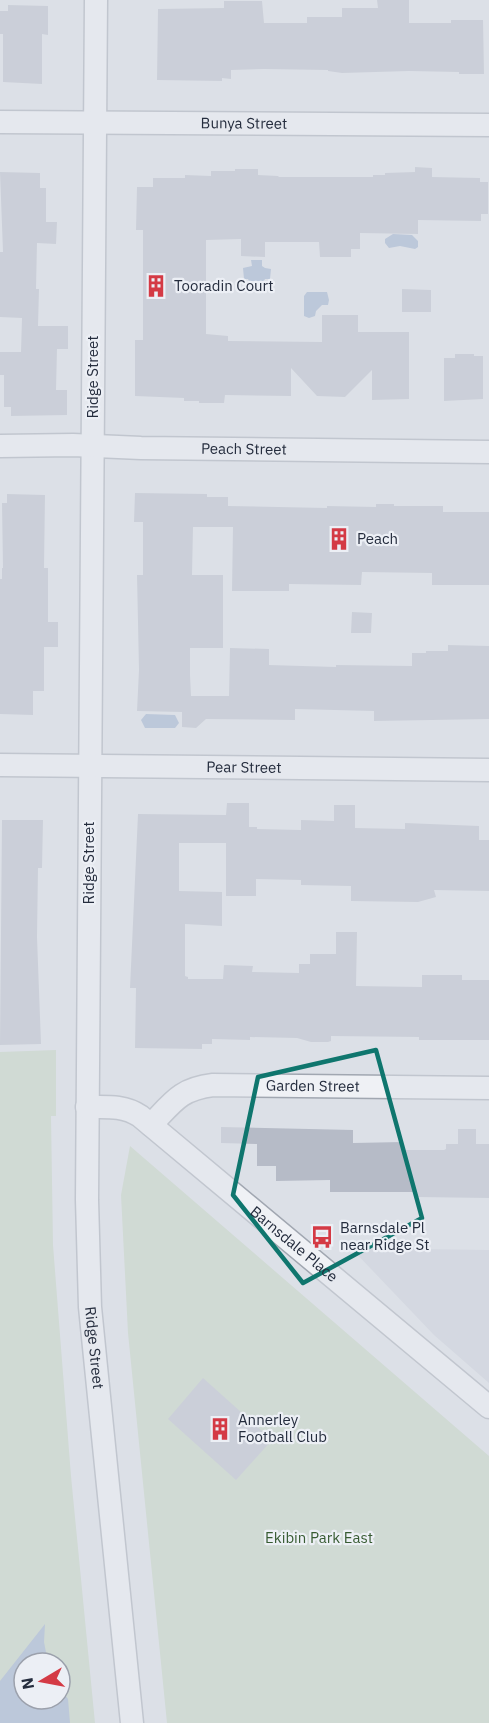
<svg xmlns="http://www.w3.org/2000/svg" width="489" height="1723" viewBox="0 0 489 1723" font-family="'IBM Plex Sans',sans-serif">
	<style>
		.built { fill: #cacfd9 }
		.green { fill: #c1d2bd; fill-rule: evenodd }
		.water { fill: #95aac9 }
		.building { fill: #b6bbc7 }
		.lines { fill: none; stroke-linecap: round; stroke-linejoin: round }
		.minor-casing { stroke: #a1a7b1; stroke-width: 25 }
		.minor { stroke: #eff1f5; stroke-width: 22 }
		.marked { fill: none; stroke: #0f766e; stroke-width: 4.5; stroke-linejoin: round }
		.labels { text-anchor: middle; stroke-width: 4.5; stroke-linejoin: round; paint-order: stroke }
		.street-label { font-size: 15px; fill: #252d3e; stroke: #eceff5 }
		.poi-label { font-size: 15px; fill: #252d3e; stroke: #eceff5; text-anchor: start }
		.park-label { font-size: 15px; fill: #375b32; stroke: #eceff5 }
	</style>
	<rect width="100%" height="100%" fill="#dce0e7"/>
	<!-- built -->
	<path class="built" d="M351,1248L489,1250V1383L434,1335Z"/>
	<!-- green -->
	<g class="green">
		<path d="M56,1050V1116H51L53,1245L71,1476L95,1723H0V1052ZM24,1663H60V1699H24Z"/>
		<path d="M130,1146L489,1456V1723H167L128,1333L121,1195Z"/>
	</g>
	<!-- water -->
	<g class="water">
		<path d="M393,234L412,235L418,241V247L415,249L400,246L389,248L385,243V239Z"/>
		<path d="M251,260H262V266L265,268L271,269L270,279H265L264,281H249L248,279H244L243,268L252,266Z"/>
		<path d="M307,292H327L329,300L328,305H322L316,311L315,316L309,318L304,316V296Z"/>
		<path d="M146,714L175,715L179,723L175,728H145L141,720Z"/>
		<path d="M45,1624L44,1642L48,1663H24V1699H60V1688L68,1699L70,1723H0V1681Z"/>
	</g>
	<!-- building -->
	<g class="building">
		<path d="M377,0H409V23H451V20H483L484,74H459V72L409,71L342,73L328,71V70L264,69L231,70V79L222,78V81L157,80L158,9L224,8V1H262L264,23H307V17H342V8H378Z"/>
		<path d="M8,5L48,6V35L42,34V84L3,82V34H0V11H8Z"/>
		<path d="M415,167L432,168V177L480,178V182H488V214H481V221L418,220V234L360,233V249H351V257H320L319,242H265V257L241,256V239L206,240V334L228,336V341L322,342V315H358V332H409V399L372,400V370L345,397L317,396L291,368V396L225,395L224,403H199V401H184V398L135,396V340H143V230H136L137,187H153V178H185V175L211,176V171H235V169H258V175L278,176L279,177H373V175H385V173L415,172Z"/>
		<path d="M0,172L40,173V188H46V222H57L56,244L37,243L36,289H39L38,326H68V349H57L56,390H67V415L11,416V407H4V375H0V352H21L22,318L0,317V252H3Z"/>
		<path d="M402,289L431,290V312H402Z"/>
		<path d="M455,354H474V356H483V399L444,401V358H455Z"/>
		<path d="M135,493L207,494V497H228V506L327,508V506L376,507V504H394V506H443V512H489V585H432V573L362,572L361,585L289,584V591H232L233,527H193L192,575H223V648H190V675L191,696H229L230,648L269,649V665L336,667V665L412,666V653H426V651H448V645L489,646V719L374,721V711L295,709V720L206,719L196,728L182,727V712L137,711L139,670L137,575H143V522H134Z"/>
		<path d="M7,494L45,495L44,568H48V622H58V647H44V691H33V715L0,714V579H2V568H3L2,503H7Z"/>
		<path d="M352,612L372,613L371,633H351Z"/>
		<path d="M227,803H249V827H257V829L301,830V820L334,821V805H355V828L405,829V823L479,826V840H489V891L434,890L436,897L418,902L351,901V886L301,885V880L256,879V896H226V843H179V891L222,892V926L185,924V976L188,977V979H223L224,965L253,966L252,972L299,973V964H310V954H336V932H357L356,986L422,987V975H462V980H489V1040H419V1037L331,1036V1041L328,1042H311L297,1038L250,1037V1040L212,1039V1044H202V1049L135,1048L136,988H130L138,814L226,815Z"/>
		<path d="M2,820H43L42,868H38L37,937L41,1044L0,1045Z"/>
		<path d="M221,1127L353,1130V1143L403,1142V1150H444L446,1149V1144H458V1129H476V1144H489V1198L417,1197V1192H330V1180L276,1181V1166H257V1144L221,1143Z"/>
		<path d="M203,1378L272,1440L236,1480L168,1419Z"/>
	</g>
	<g class="lines">
		<!-- minor casing -->
		<g class="minor-casing">
			<g id="minor">
				<path id="s1" d="M96,0L87,1200L90,1307L95,1357L132,1723"/>
				<path id="s2" d="M0,122L489,125"/>
				<path id="s3" d="M0,446L73,445L141,448L489,452"/>
				<path id="s4" d="M0,765L489,770"/>
				<path id="s5" d="M87,1107C106,1107 124,1105 140,1116L489,1407"/>
				<path id="s6" d="M151,1125C173,1102 180,1089 213,1085L489,1088"/>
			</g>
		</g>
		<!-- minor -->
		<use href="#minor" class="minor"/>
	</g>
	<!-- marked area -->
	<path d="M0 0H489V1723H0ZM376,1050L422,1218L303,1283L233,1195L258,1077Z" fill="#dce0e7" fill-opacity=".55" fill-rule="evenodd"/>
	<path class="marked" d="M376,1050L422,1218L303,1283L233,1195L258,1077Z"/>
	<!-- icons -->
	<defs>
		<g id="building-bare" transform="scale(1.8)"><path d="M-4-6H4V6H1V3H-1V6H-4ZM-2.5-4.3h1.7v1.8h-1.7ZM.8-4.3h1.7v1.8H.8ZM-2.5-1h1.7V.8h-1.7ZM.8-1h1.7V.8H.8Z" fill="#d43a45" stroke="#eceff5" stroke-width="2.5" paint-order="stroke"/></g>
		<g id="bus-bare" transform="scale(1.8)"><path d="M-5-6H5V4H4V6H2V4H-2V6H-4V4H-5ZM-3.5-4V0h7V-4ZM-3.5 1.2v1.5H-2V1.2ZM2 1.2v1.5H3.5V1.2Z" fill="#d43a45" stroke="#eceff5" stroke-width="2.5" paint-order="stroke"/></g>
	</defs>
	<g fill-rule="evenodd">
		<use href="#building-bare" x="156" y="286"/>
		<use href="#building-bare" x="339" y="539"/>
		<use href="#bus-bare" x="322" y="1237"/>
		<use href="#building-bare" x="220" y="1429"/>
	</g>
	<g class="labels">
		<!-- street labels -->
		<g class="street-label">
			<text dy="5" stroke="none"><textPath href="#s2" startOffset="244">Bunya Street</textPath></text>
			<text transform="translate(93 377) rotate(-90)" y="5">Ridge Street</text>
			<text dy="5" stroke="none"><textPath href="#s3" startOffset="244">Peach Street</textPath></text>
			<text dy="5" stroke="none"><textPath href="#s4" startOffset="244">Pear Street</textPath></text>
			<text transform="translate(89 863) rotate(-90)" y="5">Ridge Street</text>
			<text dy="5" stroke="none"><textPath href="#s6" startOffset="176">Garden Street</textPath></text>
			<text dy="5" stroke="none"><textPath href="#s5" startOffset="255">Barnsdale Place</textPath></text>
			<text dy="5" stroke="none"><textPath href="#s1" startOffset="1348">Ridge Street</textPath></text>
		</g>
		<!-- poi labels -->
		<g class="poi-label">
			<text x="174" y="291">Tooradin Court</text>
			<text x="357" y="544">Peach</text>
			<text x="340" y="1233">Barnsdale Pl<tspan x="340" dy="17">near Ridge St</tspan></text>
			<text x="238" y="1425">Annerley<tspan x="238" dy="17">Football Club</tspan></text>
		</g>
		<!-- park labels -->
		<g class="park-label">
			<text x="319" y="1543">Ekibin Park East</text>
		</g>
	</g>
	<!-- north arrow -->
	<g transform="translate(42 1681) rotate(260)"><circle r="28" fill="#eceff5" stroke="#9ca1ac" stroke-width="1.5"/>
	<path d="M0-4.5L10 22L0 15L-10 22Z" fill="#d43a45"/>
	<text y="-9" font-size="16" font-weight="bold" text-anchor="middle" fill="#252d3e">N</text>
	</g>
</svg>
